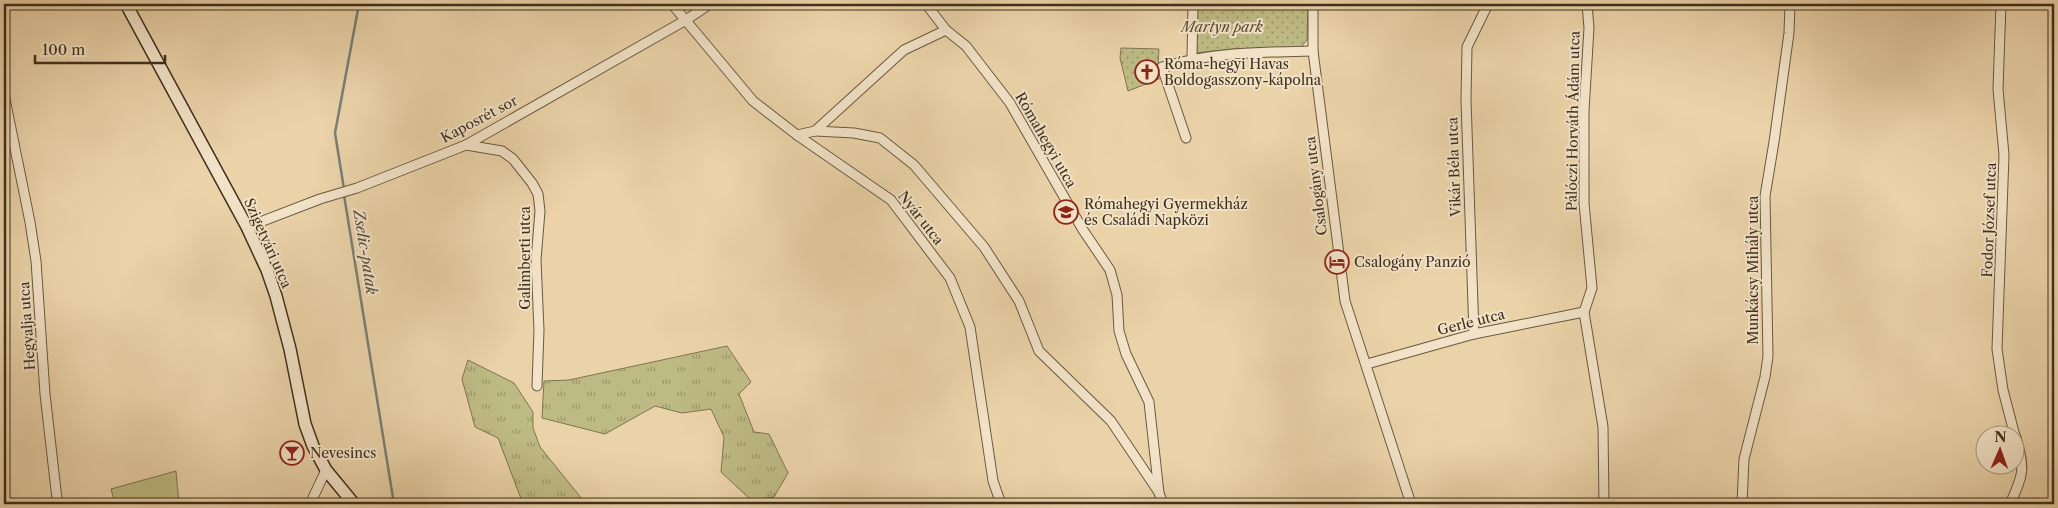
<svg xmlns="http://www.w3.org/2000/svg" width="2058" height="508" viewBox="0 0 2058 508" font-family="'Libre Caslon Text',serif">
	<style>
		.grass { fill: url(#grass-tufts); stroke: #7e7550 }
		.park { fill: url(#park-dots); stroke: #7e7550 }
		.garden { fill: #beba83; stroke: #7e7550 }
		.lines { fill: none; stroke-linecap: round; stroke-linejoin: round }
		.stream { stroke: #768076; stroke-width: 2.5 }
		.street-casing { stroke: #6a5940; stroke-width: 11 }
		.secondary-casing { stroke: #3f301d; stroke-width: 14 }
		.street { stroke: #f2e2c7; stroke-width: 9 }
		.secondary { stroke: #f2e2c7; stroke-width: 11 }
		.labels { text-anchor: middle; stroke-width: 4; stroke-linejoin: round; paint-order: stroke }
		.park-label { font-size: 14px; font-style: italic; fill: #584c31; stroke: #f2e2c7 }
		.poi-label { font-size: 14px; fill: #3f301d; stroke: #f2e2c7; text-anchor: start }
		.street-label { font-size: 14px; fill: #3f301d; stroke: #f2e2c7 }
		.water-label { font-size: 15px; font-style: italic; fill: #514b3b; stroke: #f2e2c7 }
	</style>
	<defs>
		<pattern id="grass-tufts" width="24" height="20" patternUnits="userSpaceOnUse" patternTransform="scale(1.25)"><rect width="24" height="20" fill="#beba83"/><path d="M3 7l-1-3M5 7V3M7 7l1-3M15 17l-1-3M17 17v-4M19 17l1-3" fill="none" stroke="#9c986b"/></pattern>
		<pattern id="park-dots" width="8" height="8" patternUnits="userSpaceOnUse" patternTransform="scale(1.25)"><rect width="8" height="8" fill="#beba83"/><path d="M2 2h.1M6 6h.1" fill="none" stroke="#9c986b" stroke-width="1.8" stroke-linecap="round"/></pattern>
	</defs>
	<rect width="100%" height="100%" fill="#ebd3a9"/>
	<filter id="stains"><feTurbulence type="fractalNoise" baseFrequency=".004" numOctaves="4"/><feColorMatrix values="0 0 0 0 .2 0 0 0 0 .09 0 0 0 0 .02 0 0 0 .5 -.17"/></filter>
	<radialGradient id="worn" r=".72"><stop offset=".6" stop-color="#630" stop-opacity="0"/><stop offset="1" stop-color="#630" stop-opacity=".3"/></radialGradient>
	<!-- grass -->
	<g class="grass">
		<path d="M727,346L751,382L739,394L754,432L769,434L788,473L774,497L751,500L721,472L724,437L711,409L682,413L655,406L605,434L542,418L544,381L569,380Z"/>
		<path d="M468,360L514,383L533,412V428L540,447L586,504H523L498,438L475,427L462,379Z"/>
	</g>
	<!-- park -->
	<g class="park">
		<path d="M1197,4H1308L1307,40L1301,47L1233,49L1195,53Z"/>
		<path d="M1121,48L1159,49L1158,65L1161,78L1128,91L1120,58Z"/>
	</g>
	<!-- garden -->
	<path class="garden" d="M176,471L179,504H115L111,489Z"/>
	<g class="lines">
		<!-- stream -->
		<g class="stream">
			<path d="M344,189L335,133L359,4"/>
			<path d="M344,195L394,504"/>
		</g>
		<!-- street casing -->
		<g class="street-casing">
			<g id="street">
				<path d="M672,4L753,101L797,135L891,200L950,278L970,327L993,481L1001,504"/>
				<path d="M926,4L946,30"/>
				<path d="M1313,4V51L1345,301L1411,504"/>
				<path d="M1587,4L1589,28L1584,111V203L1592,288L1584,312L1603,427L1604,504"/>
				<path d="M2001,4L1998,89L2004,155L1997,349L2003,390L2015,436"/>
				<path d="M1192,58L1193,4"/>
				<path d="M4,94L30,222L36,261L45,394L57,499"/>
				<path d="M815,131L854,133L880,138L914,165L984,247L1019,301L1039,351L1111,421L1158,491"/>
				<path d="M797,135L815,131L904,50L946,30L966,46L1010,103L1083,230L1110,270L1117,295L1119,331L1126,354L1149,402L1159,493L1163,504"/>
				<path d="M1186,138L1162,67C1215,52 1259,52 1313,51"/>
				<path d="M466,145L502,151L513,159L532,183L538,194L540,211L536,260L539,330L537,386"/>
				<path d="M247,227L320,199L357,188L466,145L686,20L710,4"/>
				<path d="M1474,334L1466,100L1467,47L1488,4"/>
				<path d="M1367,364L1474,334L1584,312"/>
				<path d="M310,504L326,470"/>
				<path d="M1742,504L1744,459L1765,377L1768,356L1765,196L1774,142L1789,33L1790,4"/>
				<path d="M2010,504C2024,473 2025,470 2016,437"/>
			</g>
		</g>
		<!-- secondary casing -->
		<g class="secondary-casing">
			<path id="secondary" d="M126,4L247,227L267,270L276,296L290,349L305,424L313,446L326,470L354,504"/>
		</g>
		<!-- street -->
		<use href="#street" class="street"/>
		<!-- secondary -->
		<use href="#secondary" class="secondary"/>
	</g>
	<!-- icons -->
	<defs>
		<g id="church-ring" transform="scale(1.25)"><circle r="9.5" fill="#f2e2c7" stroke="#8f2418" stroke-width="1.5"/><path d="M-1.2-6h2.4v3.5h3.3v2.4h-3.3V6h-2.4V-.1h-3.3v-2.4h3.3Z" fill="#8f2418"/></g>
		<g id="school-ring" transform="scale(1.25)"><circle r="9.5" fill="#f2e2c7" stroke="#8f2418" stroke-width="1.5"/><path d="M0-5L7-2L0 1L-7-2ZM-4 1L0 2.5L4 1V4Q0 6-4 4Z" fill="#8f2418"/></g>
		<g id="hotel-ring" transform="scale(1.25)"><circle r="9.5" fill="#f2e2c7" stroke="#8f2418" stroke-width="1.5"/><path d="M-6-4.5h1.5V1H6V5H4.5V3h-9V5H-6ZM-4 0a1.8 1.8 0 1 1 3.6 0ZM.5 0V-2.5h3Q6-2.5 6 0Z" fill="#8f2418"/></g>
		<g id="bar-ring" transform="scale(1.25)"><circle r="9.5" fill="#f2e2c7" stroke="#8f2418" stroke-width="1.5"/><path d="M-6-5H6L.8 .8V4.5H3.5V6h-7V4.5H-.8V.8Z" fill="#8f2418"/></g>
	</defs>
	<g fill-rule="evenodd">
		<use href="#church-ring" x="1147" y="72"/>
		<use href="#school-ring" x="1066" y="212"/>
		<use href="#hotel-ring" x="1337" y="262"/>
		<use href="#bar-ring" x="292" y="453"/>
	</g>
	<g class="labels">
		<!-- park labels -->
		<g class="park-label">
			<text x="1222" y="32">Martyn park</text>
		</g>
		<!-- poi labels -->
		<g class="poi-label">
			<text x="1164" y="69">Róma-hegyi Havas<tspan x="1164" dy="16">Boldogasszony-kápolna</tspan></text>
			<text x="1084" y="209">Rómahegyi Gyermekház<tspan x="1084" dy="16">és Családi Napközi</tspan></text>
			<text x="1354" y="267">Csalogány Panzió</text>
			<text x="310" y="458">Nevesincs</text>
		</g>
		<!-- street labels -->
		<g class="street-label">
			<text transform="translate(479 119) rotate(-28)" y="5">Kaposrét sor</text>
			<text transform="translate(1573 121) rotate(-89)" y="5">Pálóczi Horváth Ádám utca</text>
			<text transform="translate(1046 140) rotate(60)" y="5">Rómahegyi utca</text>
			<text transform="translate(1454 167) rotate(-92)" y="5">Vikár Béla utca</text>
			<text transform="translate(1316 186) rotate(-97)" y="5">Csalogány utca</text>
			<text transform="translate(921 218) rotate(52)" y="5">Nyár utca</text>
			<text transform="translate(1989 220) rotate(-88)" y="5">Fodor József utca</text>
			<text transform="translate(268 243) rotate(66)" y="5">Szigetvári utca</text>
			<text transform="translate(525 258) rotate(-90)" y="5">Galimberti utca</text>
			<text transform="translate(1753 270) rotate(-90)" y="5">Munkácsy Mihály utca</text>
			<text transform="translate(1471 322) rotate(-14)" y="5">Gerle utca</text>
			<text transform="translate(27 326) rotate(-94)" y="5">Hegyalja utca</text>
		</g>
		<!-- water labels -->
		<g class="water-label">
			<text transform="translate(365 252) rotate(81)" y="5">Zselic-patak</text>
		</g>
	</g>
	<!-- margin -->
	<rect width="2058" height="508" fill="none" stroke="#ebd3a9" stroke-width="20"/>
	<rect x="5" y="5" width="2048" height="498" fill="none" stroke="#3f301d" stroke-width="2.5"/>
	<rect x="10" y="10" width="2038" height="488" fill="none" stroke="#3f301d"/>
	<!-- north arrow -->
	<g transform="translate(2000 450) rotate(2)"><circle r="24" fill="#f2e2c7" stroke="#aa9b83"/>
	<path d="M0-4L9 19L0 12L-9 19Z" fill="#8f2418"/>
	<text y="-8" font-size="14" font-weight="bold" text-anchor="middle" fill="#3f301d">N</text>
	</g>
	<!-- scale -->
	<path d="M35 55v8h130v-8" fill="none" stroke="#3f301d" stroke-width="2.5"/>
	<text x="42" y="55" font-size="15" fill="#3f301d" stroke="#f2e2c7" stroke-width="4" paint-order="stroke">100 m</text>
	<rect width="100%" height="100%" filter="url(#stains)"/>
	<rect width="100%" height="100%" fill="url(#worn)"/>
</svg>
